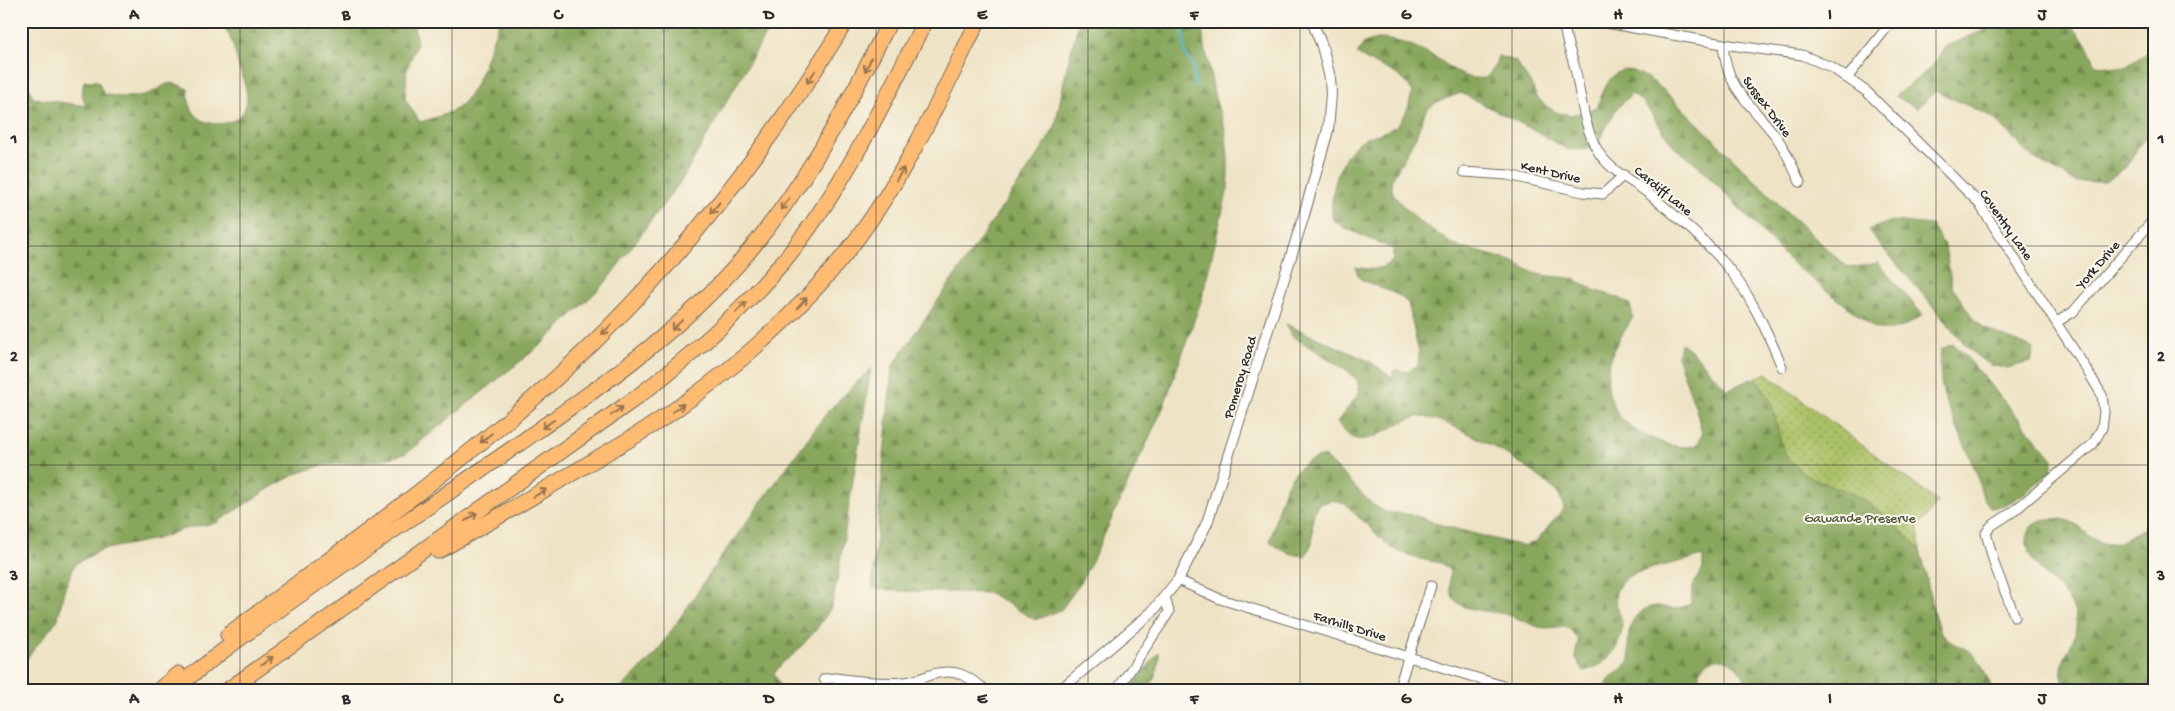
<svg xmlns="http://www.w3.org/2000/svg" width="2175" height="711" viewBox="0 0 2175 711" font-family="'Gochi Hand',sans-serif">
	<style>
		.grass { fill: url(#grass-dots); stroke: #6b7648 }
		.forest { fill: url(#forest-firs); stroke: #5a6943 }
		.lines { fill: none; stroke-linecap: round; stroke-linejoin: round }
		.stream { stroke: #4fb9cc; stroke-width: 2.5 }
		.minor-casing { stroke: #6f6b61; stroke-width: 11 }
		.tertiary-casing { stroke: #6f6b61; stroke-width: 12 }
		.motorway-casing { stroke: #6f6b61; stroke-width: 17 }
		.minor { stroke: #fff; stroke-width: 9 }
		.tertiary { stroke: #fff; stroke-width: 10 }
		.motorway { stroke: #ffbb71; stroke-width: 15 }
		.oneway { stroke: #95734e }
		.grid { fill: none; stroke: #2b2b2b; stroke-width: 1; stroke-opacity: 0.55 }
		.labels { text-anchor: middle; stroke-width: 4; stroke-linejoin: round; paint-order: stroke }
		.street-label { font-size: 14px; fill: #2b2b2b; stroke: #fbf7ec }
		.park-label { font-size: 14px; fill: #51583d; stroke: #fbf7ec }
		.neatline { fill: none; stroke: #2b2b2b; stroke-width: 2 }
		.grid-label { font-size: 16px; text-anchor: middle; font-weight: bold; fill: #2b2b2b }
	</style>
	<defs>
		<pattern id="grass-dots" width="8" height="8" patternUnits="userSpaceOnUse" patternTransform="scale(1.25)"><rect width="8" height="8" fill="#abc166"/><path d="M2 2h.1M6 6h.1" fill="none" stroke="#8b9d54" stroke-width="1.8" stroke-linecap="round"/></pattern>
		<pattern id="forest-firs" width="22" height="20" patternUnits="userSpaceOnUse" patternTransform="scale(1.25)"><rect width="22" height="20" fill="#88a75b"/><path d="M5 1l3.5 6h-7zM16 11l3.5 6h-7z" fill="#6f884b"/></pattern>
	</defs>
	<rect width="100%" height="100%" fill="#fbf7ec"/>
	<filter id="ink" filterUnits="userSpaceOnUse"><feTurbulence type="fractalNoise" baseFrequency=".02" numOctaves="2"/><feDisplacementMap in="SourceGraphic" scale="10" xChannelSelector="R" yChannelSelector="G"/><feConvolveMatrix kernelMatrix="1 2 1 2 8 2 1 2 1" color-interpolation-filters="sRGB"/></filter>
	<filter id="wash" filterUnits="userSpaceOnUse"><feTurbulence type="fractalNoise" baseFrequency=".0096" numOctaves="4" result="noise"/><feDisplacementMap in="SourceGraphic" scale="20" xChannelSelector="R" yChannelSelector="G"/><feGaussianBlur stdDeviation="1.12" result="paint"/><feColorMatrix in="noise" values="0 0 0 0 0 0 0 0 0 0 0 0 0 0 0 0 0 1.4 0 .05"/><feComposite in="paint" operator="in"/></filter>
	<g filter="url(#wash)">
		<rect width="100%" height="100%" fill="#eee3c4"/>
		<!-- grass -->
		<path class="grass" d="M1766,373L1938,502L1918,527L1920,551L1935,618L1940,631L1950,641L1962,648L1968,690L1728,390Z"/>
		<!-- forest -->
		<g class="forest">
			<path d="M221,21H413L417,43L407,69L405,99L420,122C430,119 442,116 452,111C480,97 487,48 500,21H773L683,178L605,283L543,343L405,454L377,461L323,465L296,474L270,488L216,523L184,529L157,539L101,550L75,564L64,590L58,619L23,663L21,672V66L28,69V84L33,98L86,106L82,94L84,81H98L104,94C118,98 134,98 148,94C167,87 164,77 188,89C188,99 189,106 195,114C207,130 242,126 246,105C249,92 243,80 239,68C235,50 231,36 221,21Z"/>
			<path d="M1079,21H1199L1201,25L1215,98L1225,129L1228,157V188L1202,298L1163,408L1092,561L1077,588L1061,610L1035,620L990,593L899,591L872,588L892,367L1041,151L1055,127L1066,71Z"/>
			<path d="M2011,21L2070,23L2086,43L2096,65L2124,68L2154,48V130L2140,144L2126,167L2105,182H2076L2032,157L1992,117L1936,91L1917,108L1895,96L1931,68L1945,47L1993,26Z"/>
			<path d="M1377,39C1396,39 1417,46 1433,56C1453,67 1461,81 1486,78L1494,68L1498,56L1515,61L1530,82L1537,97L1546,106L1558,113L1572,115L1597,108C1613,58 1631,63 1666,92L1788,213L1848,268L1878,263L1923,315C1904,326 1895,335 1873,327L1792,263L1697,164L1675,148L1643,102L1632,94L1617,108L1601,138L1592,148L1580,150L1567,149L1522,124L1461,93L1437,102L1426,110L1416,136L1391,181L1393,194L1401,204L1420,222L1454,245L1512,261L1536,274L1575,279L1594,290L1619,298L1630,304L1633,317C1626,329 1617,341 1612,354C1600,390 1613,422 1648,437C1665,444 1678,449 1697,446L1702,434L1696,409L1677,356L1681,343L1692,351L1727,390L1753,378C1783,401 1770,441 1794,465C1813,485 1846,486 1868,503C1879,511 1915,541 1920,552C1930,576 1927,606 1939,629C1946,643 1962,645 1973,654C1982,661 1987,679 1993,690H1748C1741,651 1697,646 1697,690H1603L1610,679L1630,661C1626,638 1627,610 1656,606C1662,606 1666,608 1672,609C1678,609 1685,606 1691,604C1691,590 1694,581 1703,569V556C1686,561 1635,570 1625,579C1604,598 1624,611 1622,629C1620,650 1604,667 1584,671L1575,657L1578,641C1565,617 1559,631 1539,627C1526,623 1513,615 1499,613C1469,608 1445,611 1450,571L1441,563L1415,558L1391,548L1345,504L1332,500L1318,504L1313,516L1312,544L1305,556C1290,555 1281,551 1270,541C1280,506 1283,463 1325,456L1372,504L1385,512L1414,515L1441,525L1510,543L1524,546L1536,542L1564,508C1563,504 1561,500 1560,497C1545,473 1446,414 1418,417C1397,419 1379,442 1357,439C1349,438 1342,429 1337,422L1360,392L1357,380L1348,371L1292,336L1286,324L1371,362L1392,378L1394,370L1407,372L1418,365L1419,353L1408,303L1398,295L1360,279L1355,267C1371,270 1378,271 1393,261V249L1345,228L1333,220C1328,198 1339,157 1358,143C1369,134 1386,134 1396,126C1406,117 1410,103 1412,91C1400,69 1377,68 1357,54L1364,43Z"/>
			<path d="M1892,221L1932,225L1945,247L1952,287L1974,319L1984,328L2034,349L2031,362L2006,368L1991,365L1981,359L1969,349L1868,230Z"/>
			<path d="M1953,344L1964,354L2053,459L2051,472C2032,486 2015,505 1991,508L1983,498L1976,471L1945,400C1940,383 1939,366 1941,349Z"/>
			<path d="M871,368L837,581L831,608L816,630L794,654L782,663L774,674L780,686L788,690H619L657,652L721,557L828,411Z"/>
			<path d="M2154,514V690H2067C2065,685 2062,680 2062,675C2059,655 2082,641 2075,613C2066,583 2016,564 2029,531C2031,524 2040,520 2047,519C2053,519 2059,518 2066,520C2083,524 2094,549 2116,543C2121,542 2128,537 2133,534C2144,528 2149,527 2154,514Z"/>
			<path d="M1159,652C1160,667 1155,677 1148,690H1129Z"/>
		</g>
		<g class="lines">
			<!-- stream -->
			<path class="stream" d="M1182,21L1185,53L1192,63L1195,86"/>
		</g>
	</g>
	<g filter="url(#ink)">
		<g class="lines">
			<!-- minor casing -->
			<g class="minor-casing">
				<g id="minor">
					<path d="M1565,21C1563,38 1573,56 1576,73C1581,98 1585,131 1599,153C1611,171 1632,181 1649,194C1675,215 1703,238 1725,264C1750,293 1767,331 1782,367"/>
					<path d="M1595,21L1723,44L1802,55L1831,67L1867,92L1978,202L2085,367L2102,395L2104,412L2102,428L2093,444L2014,511L1991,526L1986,533L1995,566L2015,617"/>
					<path d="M1723,44C1726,88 1749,102 1774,134C1785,147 1792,166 1800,182"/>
					<path d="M1847,78L1892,21"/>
					<path d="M1464,172L1508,175L1583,192L1603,194L1624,175"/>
					<path d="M2057,322L2073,312L2154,219"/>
					<path d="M1178,580L1220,599L1516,690"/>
					<path d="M824,679L835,678C857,681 882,684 904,682C914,681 921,678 930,675C955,667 966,675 986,690"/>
					<path d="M584,690V689"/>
					<path d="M1117,690L1166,617L1169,612L1165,597"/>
					<path d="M1398,690L1431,586"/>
				</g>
			</g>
			<!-- tertiary casing -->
			<g class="tertiary-casing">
				<path id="tertiary" d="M1060,690L1152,612L1178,580L1207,523L1304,215L1328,130L1331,94L1330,78L1322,46L1312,21"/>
			</g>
			<!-- motorway casing -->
			<g class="motorway-casing">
				<g id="motorway">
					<path d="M438,551C487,524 535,495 583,467C612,449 642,433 669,414C741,364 807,306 859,236C908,170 942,94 978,21"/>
					<path d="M228,635C332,557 437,483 535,397C657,290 761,160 846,21"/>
					<path d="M159,690L178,674"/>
					<path d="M173,690C283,601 404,525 520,443C594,391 668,340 729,274C798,199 845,111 890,21"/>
					<path d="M228,690L637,397C690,357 739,314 782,263C842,191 883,104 925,21"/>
				</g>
			</g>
			<!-- minor -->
			<use href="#minor" class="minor"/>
			<!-- tertiary -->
			<use href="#tertiary" class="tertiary"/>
			<!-- motorway -->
			<use href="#motorway" class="motorway"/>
		</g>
		<!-- one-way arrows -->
		<defs><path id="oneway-shaft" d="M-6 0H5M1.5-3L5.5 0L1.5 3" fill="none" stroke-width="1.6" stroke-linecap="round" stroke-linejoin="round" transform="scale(1.25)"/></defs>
		<g class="oneway">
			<use href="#oneway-shaft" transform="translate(868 65) rotate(117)"/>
			<use href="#oneway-shaft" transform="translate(811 77) rotate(124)"/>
			<use href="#oneway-shaft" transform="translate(900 174) rotate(-58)"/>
			<use href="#oneway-shaft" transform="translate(785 204) rotate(126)"/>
			<use href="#oneway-shaft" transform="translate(715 208) rotate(129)"/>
			<use href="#oneway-shaft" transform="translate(802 303) rotate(-48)"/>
			<use href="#oneway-shaft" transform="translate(741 307) rotate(-46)"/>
			<use href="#oneway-shaft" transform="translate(677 325) rotate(137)"/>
			<use href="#oneway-shaft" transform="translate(607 329) rotate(134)"/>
			<use href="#oneway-shaft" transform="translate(678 408) rotate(-36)"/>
			<use href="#oneway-shaft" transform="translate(617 411) rotate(-36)"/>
			<use href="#oneway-shaft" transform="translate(548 424) rotate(145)"/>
			<use href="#oneway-shaft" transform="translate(486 438) rotate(140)"/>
			<use href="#oneway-shaft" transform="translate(540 493) rotate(-31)"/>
			<use href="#oneway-shaft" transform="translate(471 517) rotate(-35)"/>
			<use href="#oneway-shaft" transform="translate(267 661) rotate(-36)"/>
		</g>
	</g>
	<!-- grid -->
	<path class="grid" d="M240,21V690M452,21V690M664,21V690M876,21V690M1088,21V690M1300,21V690M1512,21V690M1724,21V690M1936,21V690M21,246H2154M21,465H2154"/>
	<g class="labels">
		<!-- street labels -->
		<g class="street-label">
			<text transform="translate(1768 106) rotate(53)" y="5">Sussex Drive</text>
			<text transform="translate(1551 171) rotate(13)" y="5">Kent Drive</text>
			<text transform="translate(1664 190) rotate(39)" y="5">Cardiff Lane</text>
			<text transform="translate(2007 224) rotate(55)" y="5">Coventry Lane</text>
			<text transform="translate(2097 264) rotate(-49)" y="5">York Drive</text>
			<text transform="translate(1239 377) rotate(-73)" y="5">Pomeroy Road</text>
			<text transform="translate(1350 625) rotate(17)" y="5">Farhills Drive</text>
		</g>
		<!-- park labels -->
		<g class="park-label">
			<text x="1860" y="522">Gawande Preserve</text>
		</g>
	</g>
	<!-- margin -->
	<rect width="2175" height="711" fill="none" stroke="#fbf7ec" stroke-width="55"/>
	<rect x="28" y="28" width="2120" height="656" class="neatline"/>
	<g class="grid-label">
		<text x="134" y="19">A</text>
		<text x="346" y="19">B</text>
		<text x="558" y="19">C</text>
		<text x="769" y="19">D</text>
		<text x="982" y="19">E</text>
		<text x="1194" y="19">F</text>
		<text x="1406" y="19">G</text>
		<text x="1618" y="19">H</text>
		<text x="1830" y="19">I</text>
		<text x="2042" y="19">J</text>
		<text x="14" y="143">1</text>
		<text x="2161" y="143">1</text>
		<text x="14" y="361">2</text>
		<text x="2161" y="361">2</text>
		<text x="14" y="580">3</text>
		<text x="2161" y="580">3</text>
		<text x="134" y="703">A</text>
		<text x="346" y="703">B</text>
		<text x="558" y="703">C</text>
		<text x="769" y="703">D</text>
		<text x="982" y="703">E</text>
		<text x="1194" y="703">F</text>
		<text x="1406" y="703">G</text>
		<text x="1618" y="703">H</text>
		<text x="1830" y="703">I</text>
		<text x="2042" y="703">J</text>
	</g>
</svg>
